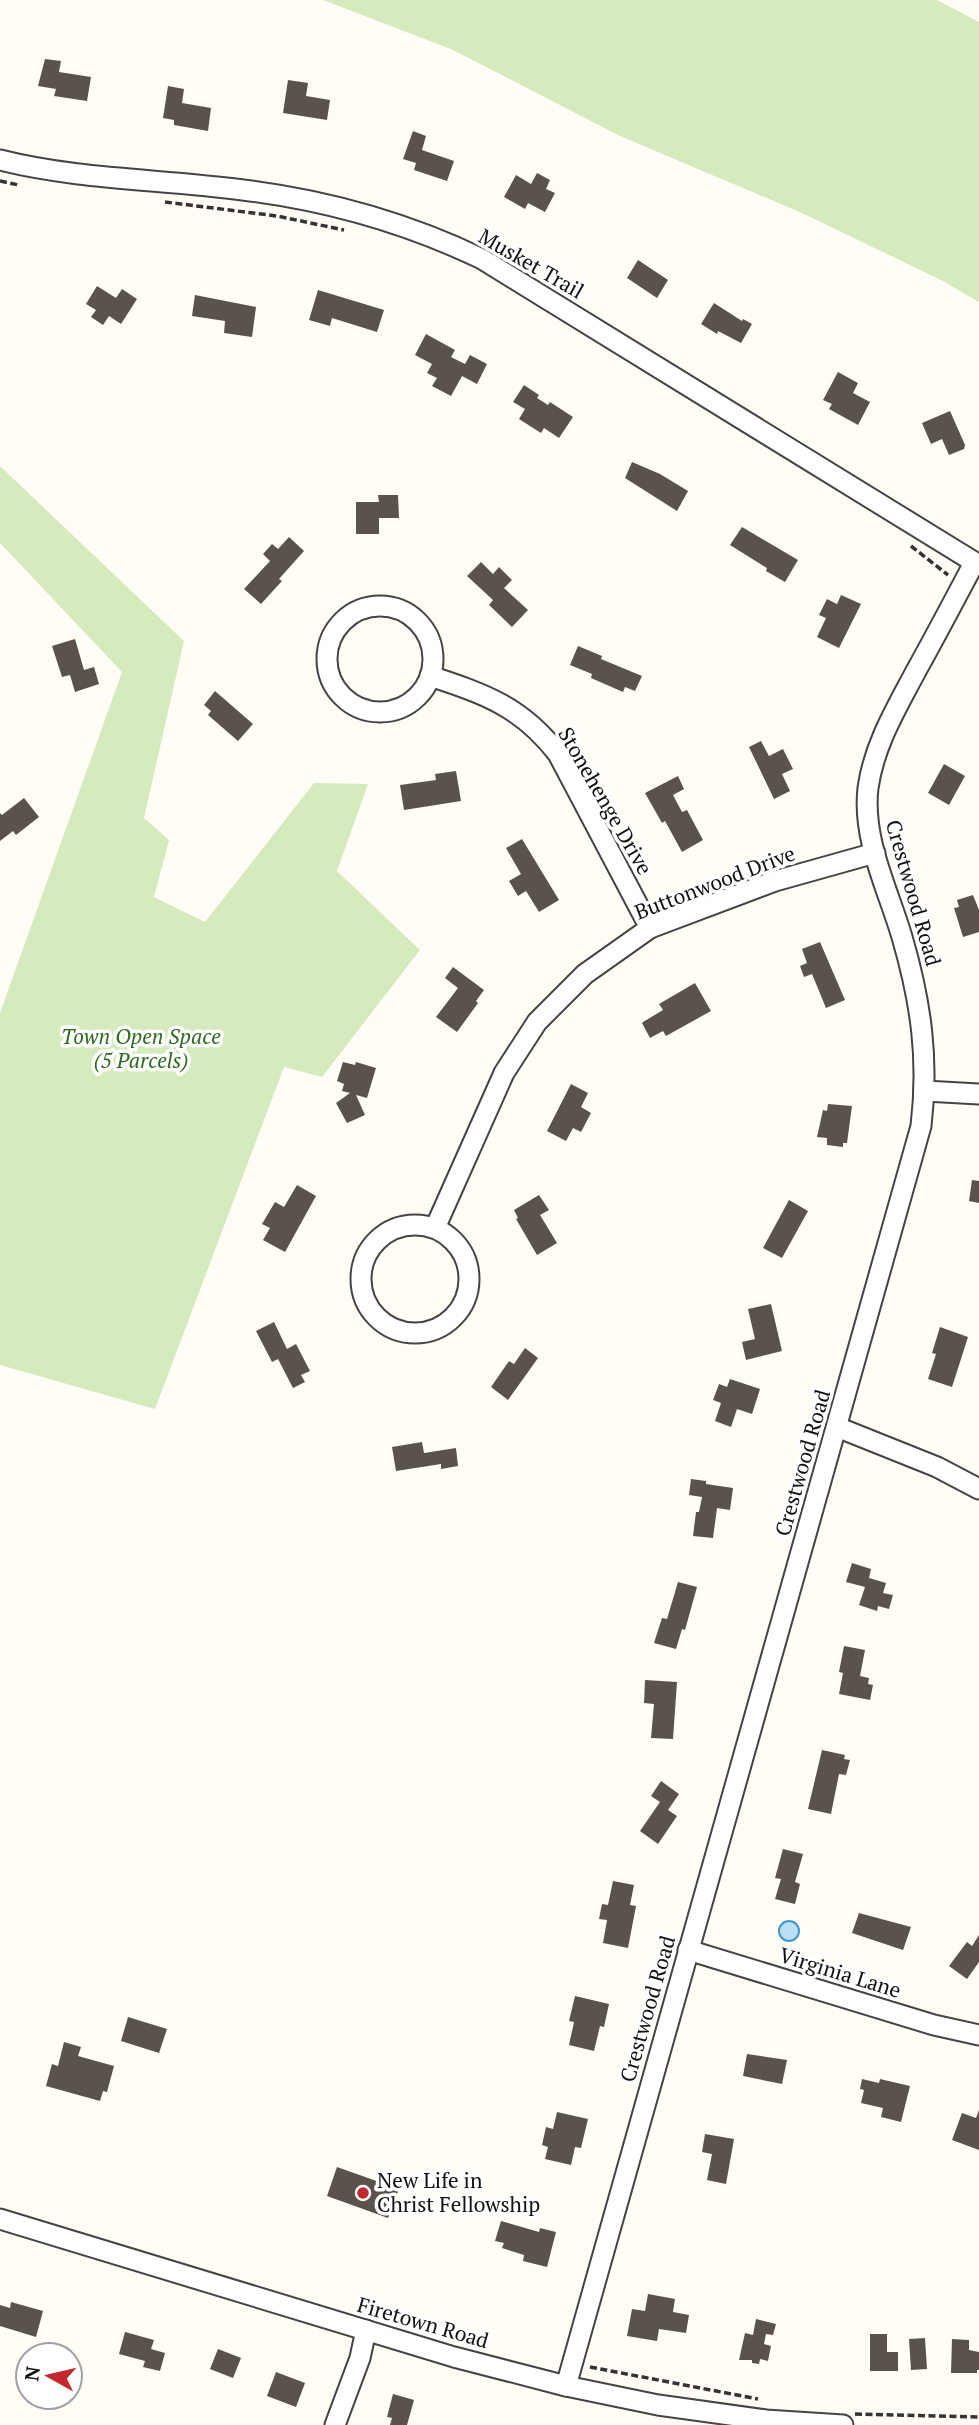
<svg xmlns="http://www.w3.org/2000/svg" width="979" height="2425" viewBox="0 0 979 2425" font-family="'PT Serif',serif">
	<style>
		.green { fill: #d5ebbd }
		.water { fill: #b9e0f7; stroke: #3f96cf; stroke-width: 2 }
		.building { fill: #5a524d }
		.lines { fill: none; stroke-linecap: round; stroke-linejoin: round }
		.minor-casing { stroke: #444; stroke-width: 23 }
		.path { stroke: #333; stroke-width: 3.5; stroke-dasharray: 7 3.5; stroke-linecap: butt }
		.minor { stroke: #fff; stroke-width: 19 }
		.poi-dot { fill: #c4262e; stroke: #fff; stroke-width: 2.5 }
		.labels { text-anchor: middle; stroke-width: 7; stroke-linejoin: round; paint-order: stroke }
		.street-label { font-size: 21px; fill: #111; stroke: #fff }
		.park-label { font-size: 21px; font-style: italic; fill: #2f6b1f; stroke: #fff }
		.poi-label { font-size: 21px; fill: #111; stroke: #fff; text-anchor: start }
	</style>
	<rect width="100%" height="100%" fill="#fffdf5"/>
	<!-- green -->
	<g class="green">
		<path d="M323,0H937L979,22V302L943,281L802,213L620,136L453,50Z"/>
		<path d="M0,466L184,641L144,818L169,840L154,897L205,922L314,783L368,784L337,871L420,950L322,1077L284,1067L155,1409L0,1365V1013L122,672L0,543Z"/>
	</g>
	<!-- water -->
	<circle class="water" cx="789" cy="1931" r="10"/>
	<!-- building -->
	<g class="building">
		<path d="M45,59L61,61L59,72L91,77L87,101L54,96L56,89L38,86Z"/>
		<path d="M288,80L308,83L306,96L330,100L327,120L283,113Z"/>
		<path d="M168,86L184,89L182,103L211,108L208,131L174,125V120L163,118Z"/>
		<path d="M413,131L426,136L422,150L454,161L447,181L414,170L416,163L403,159Z"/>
		<path d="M537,173L550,180L546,189L555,193L545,212L528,203L525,209L504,197L516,175L531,184Z"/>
		<path d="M638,260L668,280L657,298L627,278Z"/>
		<path d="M97,286L116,298L122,289L137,299L121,324L109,316L103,325L91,317L96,310L86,304Z"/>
		<path d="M318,290L384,310L377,332L332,318L330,326L309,320Z"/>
		<path d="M195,295L256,307L252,337L224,333L225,321L192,316Z"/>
		<path d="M714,303L742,321L743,319L752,324L741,343L718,331L717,334L701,324Z"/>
		<path d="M426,334L455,350L451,357L465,364L470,355L487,364L477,384L462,376L451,396L432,386L437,378L427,373L432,364L415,355Z"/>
		<path d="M838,372L858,383L853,393L870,402L858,425L829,409L832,404L823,400Z"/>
		<path d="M524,385L539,395L537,398L548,405L550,402L573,417L559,438L544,428L541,433L519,419L525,409L513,402Z"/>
		<path d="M950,411L965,445L964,449L949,455L942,439L931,444L922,423Z"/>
		<path d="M632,462L660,474L688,491L677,511L625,478Z"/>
		<path d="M378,495H398L399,518H379V534H356V502H379Z"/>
		<path d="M742,527L798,560L785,582L766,571L767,568L730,545Z"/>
		<path d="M289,537L304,551L279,579L282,581L261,604L244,589L270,561L263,554L272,544L278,549Z"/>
		<path d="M481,562L493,574L499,567L512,580L504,588L528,610L512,627L489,605L493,600L467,576Z"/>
		<path d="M841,595L861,604L839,648L817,637L826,618L819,615L827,599L837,604Z"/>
		<path d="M75,639L84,670L94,667L99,684L75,692L70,675L62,677L52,646Z"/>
		<path d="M578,646L602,656L601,659L642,676L635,691L625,687L623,692L591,678L592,674L570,665Z"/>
		<path d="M215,691L253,724L238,741L208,715L211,711L204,705Z"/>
		<path d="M761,741L769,756L783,749L793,769L782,774L790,791L774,799L749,747Z"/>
		<path d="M944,764L965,776L949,805L928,793Z"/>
		<path d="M456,771L461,801L404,810L400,785L436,780L435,774Z"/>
		<path d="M678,776L684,789L673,795L682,812L687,810L703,840L682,852L665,821L662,823L645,793Z"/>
		<path d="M24,798L39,817L16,835L13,831L0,841V813L2,815Z"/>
		<path d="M522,839L559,900L539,912L526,891L518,896L509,881L521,874L506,848Z"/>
		<path d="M973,895L979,910V932L963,937L954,908L959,907L957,900Z"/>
		<path d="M820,942L845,1000L826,1008L812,974L804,977L800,966L807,963L802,949Z"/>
		<path d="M453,967L484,990L476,1001L478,1003L457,1032L436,1017L458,988L445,978Z"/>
		<path d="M695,983L711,1011L666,1036L663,1031L650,1038L642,1023L643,1022L663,1010L659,1004Z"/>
		<path d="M343,1062L355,1065L356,1062L376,1068L367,1098L356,1095L365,1115L347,1123L336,1103L350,1093L342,1091L344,1084L337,1081Z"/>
		<path d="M571,1084L588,1093L581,1107L591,1113L581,1132L573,1128L566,1141L547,1131Z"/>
		<path d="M828,1104L852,1106L847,1143H843V1147L827,1145V1138L817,1137L823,1110L827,1111Z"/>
		<path d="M972,1180L979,1181V1203L969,1201Z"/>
		<path d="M297,1185L316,1196L285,1252L263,1240L270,1228L262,1224L275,1202L284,1207Z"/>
		<path d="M539,1195L549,1210L540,1215L557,1243L537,1255L516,1219L518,1218L514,1210Z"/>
		<path d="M789,1200L808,1211L782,1258L763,1248Z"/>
		<path d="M771,1304L782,1351L746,1360L742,1342L755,1339L748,1309Z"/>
		<path d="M274,1322L287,1349L296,1344L310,1371L301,1375L305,1382L293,1388L278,1359L272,1362L256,1331Z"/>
		<path d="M940,1327L968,1337L952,1387L928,1379L936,1354L932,1353Z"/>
		<path d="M525,1348L538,1358L508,1400L491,1387L509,1361L514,1364Z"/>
		<path d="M730,1379L760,1389L752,1414L737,1409L731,1427L715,1421L721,1403L713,1400L719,1384L727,1387Z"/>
		<path d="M422,1442L424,1453L456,1448L458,1466L441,1469V1464L396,1471L392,1447Z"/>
		<path d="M691,1479L706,1481V1484L733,1488L730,1510L717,1508L713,1538L693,1536L696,1512H699L702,1497L689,1495Z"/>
		<path d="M852,1563L871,1569L869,1578L886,1583L883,1593L893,1595L889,1609L878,1606L877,1611L859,1605L865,1587L846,1582Z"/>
		<path d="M678,1582L697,1587L685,1630L682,1629L676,1649L654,1643L662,1618L667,1619Z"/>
		<path d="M844,1646L865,1650L860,1676L869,1678L868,1684L873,1685L870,1700L839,1694L843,1673L839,1672Z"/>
		<path d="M645,1680L677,1682L673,1739L651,1738L654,1704L644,1703Z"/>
		<path d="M822,1750L845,1755L844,1759L850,1760L846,1775L839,1774L831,1814L808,1809Z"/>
		<path d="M661,1781L679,1794L668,1810L677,1816L658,1844L640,1831L660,1802L651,1796Z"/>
		<path d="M783,1849L803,1854L795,1882L800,1884L795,1904L775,1899L781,1879L775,1878Z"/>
		<path d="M613,1881L634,1885L630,1905L636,1906L628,1948L603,1943L607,1920L599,1919L602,1904L608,1905Z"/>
		<path d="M859,1913L911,1927L903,1950L852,1933Z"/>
		<path d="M979,1935V1962L967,1979L949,1966L967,1942L972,1946Z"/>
		<path d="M575,1996L609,2004L604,2027L600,2026L594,2051L569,2045L574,2022L569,2021Z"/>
		<path d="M128,2017L167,2029L159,2053L121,2041Z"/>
		<path d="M64,2042L81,2047L78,2056L114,2066L107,2092L103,2091L100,2101L46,2086L52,2064L58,2066Z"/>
		<path d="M747,2054L787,2060L782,2084L743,2076Z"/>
		<path d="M862,2079L879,2083L880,2079L910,2086L901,2122L881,2117L883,2108L861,2103L864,2090L860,2089Z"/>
		<path d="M979,2110V2150L952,2140L962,2113L976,2118Z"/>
		<path d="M557,2112L588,2119L581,2148L575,2147L571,2165L545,2159L548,2147L542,2145L546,2127L553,2129Z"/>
		<path d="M705,2134L734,2139L726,2184L707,2180L712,2154L702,2152Z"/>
		<path d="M337,2167L399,2189L388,2218L327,2196Z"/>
		<path d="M501,2221L539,2232L540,2228L556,2232L547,2267L523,2261L524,2255L502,2248L504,2243L495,2241Z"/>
		<path d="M648,2294L675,2299L673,2312L689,2315L686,2333L659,2329L657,2341L627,2336L632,2309L645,2311Z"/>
		<path d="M11,2302L43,2311L36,2337L0,2326V2305L10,2308Z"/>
		<path d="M756,2319L776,2324L773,2335L766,2334L764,2344L771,2346L768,2361L760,2359L759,2364L752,2363V2360H739L745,2333L753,2335Z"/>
		<path d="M125,2332L154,2340L151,2349L165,2353L160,2371L143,2367L145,2361L119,2354Z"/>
		<path d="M870,2334H887V2352H898V2371H870Z"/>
		<path d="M925,2338L927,2369L911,2370L909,2339Z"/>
		<path d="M952,2339L969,2340V2350L979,2352V2370H977V2373H951Z"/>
		<path d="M218,2349L241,2358L233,2378L210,2369Z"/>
		<path d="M276,2372L305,2383L296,2407L267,2396Z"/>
		<path d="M393,2394L414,2400L407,2425H390L392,2418L387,2417Z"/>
	</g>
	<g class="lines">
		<!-- minor casing -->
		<g class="minor-casing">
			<g id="minor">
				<path d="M0,160C79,180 162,179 243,190C325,200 407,223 482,259L979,565"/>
				<circle cx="380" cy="659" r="53"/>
				<path d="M430,676C485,694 522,707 558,754L650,928"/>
				<path d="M925,1091L979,1094"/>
				<circle cx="415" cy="1279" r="54"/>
				<path d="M435,1228L504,1073L537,1022L585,974L650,928L775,881L875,853"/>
				<path d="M837,1427L937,1467L979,1489"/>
				<path d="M688,1950L934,2025L979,2035"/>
				<path d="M0,2219L454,2357L566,2386L658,2405L766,2420L843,2425"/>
				<path d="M566,2386L921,1126C929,1059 921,1002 902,937C888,889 862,840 868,788C874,745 896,709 916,671C936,635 955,599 974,563"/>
				<path d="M335,2425L360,2358L366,2330"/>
			</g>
		</g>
		<!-- path -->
		<g class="path">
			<path d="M0,181L19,185"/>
			<path d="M165,202L277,216L344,230"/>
			<path d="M911,546L948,575"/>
			<path d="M590,2367L758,2399"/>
			<path d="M855,2414L979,2417"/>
		</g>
		<!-- minor -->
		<use href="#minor" class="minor"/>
	</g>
	<!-- markers -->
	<circle class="poi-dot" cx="363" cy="2193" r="7"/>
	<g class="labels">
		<!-- street labels -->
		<g class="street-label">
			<text transform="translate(531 264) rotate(30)" y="7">Musket Trail</text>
			<text transform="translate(605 801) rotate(60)" y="7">Stonehenge Drive</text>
			<text transform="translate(715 883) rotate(-21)" y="7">Buttonwood Drive</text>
			<text transform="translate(913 893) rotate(74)" y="7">Crestwood Road</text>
			<text transform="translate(803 1463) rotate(-74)" y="7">Crestwood Road</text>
			<text transform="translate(840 1973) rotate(17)" y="7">Virginia Lane</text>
			<text transform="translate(648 2009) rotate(-74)" y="7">Crestwood Road</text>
			<text transform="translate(423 2323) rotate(16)" y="7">Firetown Road</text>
		</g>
		<!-- park labels -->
		<g class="park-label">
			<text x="141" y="1044">Town Open Space<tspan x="141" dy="24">(5 Parcels)</tspan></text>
		</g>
		<!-- poi labels -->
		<g class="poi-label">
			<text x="377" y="2188">New Life in<tspan x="377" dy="24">Christ Fellowship</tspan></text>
		</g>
	</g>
	<!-- north arrow -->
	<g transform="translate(49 2376) rotate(278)"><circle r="33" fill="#ffffff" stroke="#a0a0a0" stroke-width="2"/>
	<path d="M0-5L12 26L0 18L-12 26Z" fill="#c4262e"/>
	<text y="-10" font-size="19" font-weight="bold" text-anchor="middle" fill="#111111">N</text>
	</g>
</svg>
